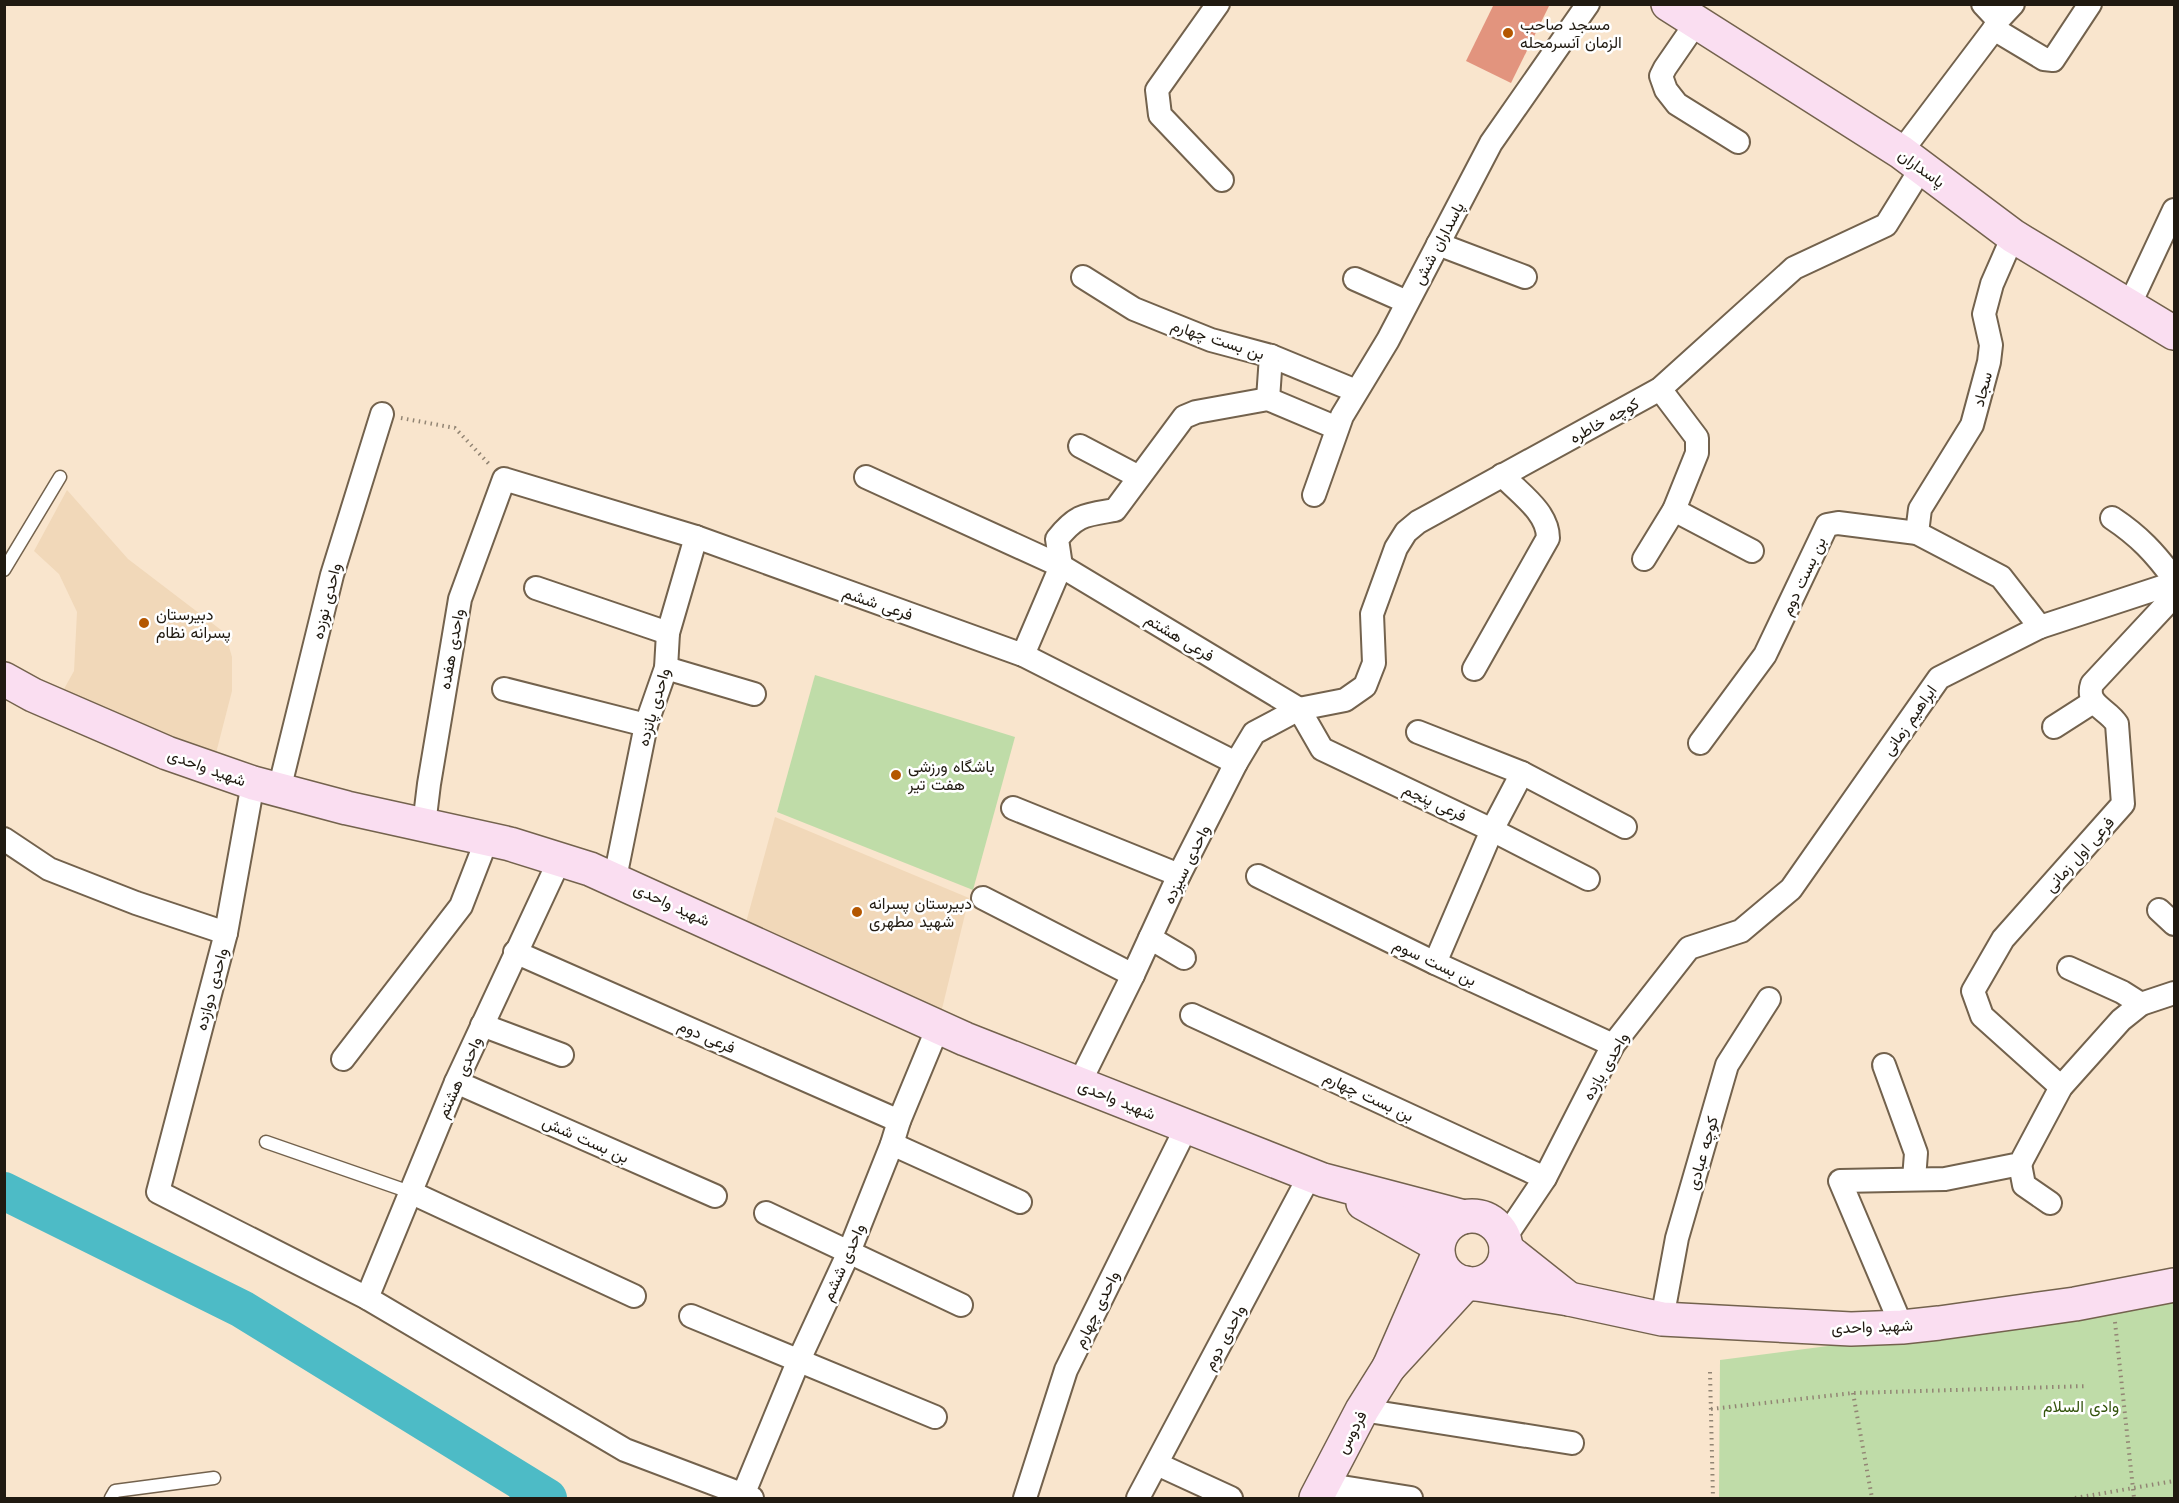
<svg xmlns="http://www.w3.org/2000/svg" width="2179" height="1503" viewBox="0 0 2179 1503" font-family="'Work Sans',Vazirmatn,sans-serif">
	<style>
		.built { fill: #f1d8b9 }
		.green { fill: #bfdca8 }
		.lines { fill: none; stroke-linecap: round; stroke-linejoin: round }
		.river { stroke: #4dbbc6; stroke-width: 38 }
		.building { fill: #e2947e }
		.lane-casing { stroke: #73624d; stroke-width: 15 }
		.street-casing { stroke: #73624d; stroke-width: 26 }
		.secondary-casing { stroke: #73624d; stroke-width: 36 }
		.path { stroke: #928574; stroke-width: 4; stroke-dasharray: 1.5 4.5; stroke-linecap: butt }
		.lane { stroke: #fff; stroke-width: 12 }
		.street { stroke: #fff; stroke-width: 22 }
		.secondary { stroke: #fadef1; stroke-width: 33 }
		.poi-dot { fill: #b45700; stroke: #fff; stroke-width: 2 }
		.labels { text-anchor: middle; stroke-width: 5; stroke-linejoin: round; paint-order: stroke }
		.poi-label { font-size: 16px; fill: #201a11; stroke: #fff; text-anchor: start }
		.street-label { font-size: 16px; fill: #201a11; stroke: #fff }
		.park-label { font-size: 16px; fill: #33540c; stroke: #fff }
	</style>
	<rect width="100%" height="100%" fill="#f9e5cd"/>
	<!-- built -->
	<g class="built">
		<path d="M67,490L128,559L225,633L232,657V691L215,757L54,707L74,671L77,612L59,574L34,551Z"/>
		<path d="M775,817L969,898L941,1013L745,926Z"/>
	</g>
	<!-- green -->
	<g class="green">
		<path d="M815,675L1015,737L973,890L777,812Z"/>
		<path d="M2174,1301V1498H1719L1720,1360Z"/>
	</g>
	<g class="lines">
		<!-- river -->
		<path class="river" d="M4,1191L242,1309L548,1498"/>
	</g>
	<!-- building -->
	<path class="building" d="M1494,4H1550L1511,83L1466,61Z"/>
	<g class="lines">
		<!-- lane casing -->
		<g class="lane-casing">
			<g id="lane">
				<path d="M4,570L60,477"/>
				<path d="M266,1142L410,1192"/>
				<path d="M111,1498L115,1491L214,1478"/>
			</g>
		</g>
		<!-- street casing -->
		<g class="street-casing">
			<g id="street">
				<path d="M1218,4L1157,90L1160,115L1222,180"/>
				<path d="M1998,20L2013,4"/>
				<path d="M1696,23L1665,68L1661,76L1666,90L1677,104L1738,142"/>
				<path d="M1994,29L2044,59L2053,60L2090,4"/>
				<path d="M1901,152L1994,29L1998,20L1983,4"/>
				<path d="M1438,244L1525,277"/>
				<path d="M1083,277L1134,309L1211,340L1271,356L1356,391"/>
				<path d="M1355,279L1407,302"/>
				<path d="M2129,306L2174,210"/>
				<path d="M1268,399L1271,356"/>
				<path d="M1080,446L1139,477"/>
				<path d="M866,477L1061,566L1299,709L1322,749L1492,830L1588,879"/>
				<path d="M1314,495L1342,416L1388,340L1491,143L1588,4"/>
				<path d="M1674,510L1752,551"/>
				<path d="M2112,518C2139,536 2155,553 2174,579"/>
				<path d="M1917,533L1920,509L1972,425L1989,362L1991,345L1984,314L1992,284L2013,236"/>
				<path d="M1644,559L1674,510L1697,453V438L1660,389"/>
				<path d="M536,588L668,633"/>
				<path d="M1023,655L1061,566L1057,539C1077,514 1085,515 1115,510L1184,417L1196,412L1268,399L1337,428"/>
				<path d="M666,668L754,694"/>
				<path d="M1474,669L1548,538C1548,512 1519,493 1502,475"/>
				<path d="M504,689L646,725"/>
				<path d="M2054,727L2093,702"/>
				<path d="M1418,732L1522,773L1625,827"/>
				<path d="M1700,743L1765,655L1827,525L1838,523L1917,533L2001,577L2040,627"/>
				<path d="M253,783L226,933L158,1192L367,1298L625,1450L752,1498"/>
				<path d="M279,790L332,575L382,414"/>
				<path d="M1013,808L1179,875"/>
				<path d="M424,825L429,784L460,599L504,479L696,537L1023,655L1236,763"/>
				<path d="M4,839L49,869L136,903L226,933"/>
				<path d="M1258,876L1435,963L1613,1045"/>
				<path d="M615,878L646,725L666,668L668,633L696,537"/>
				<path d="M983,898L1133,975"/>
				<path d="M2159,910L2174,924"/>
				<path d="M1150,938L1184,958"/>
				<path d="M515,952L899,1121"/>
				<path d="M1435,963L1492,830L1522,773"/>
				<path d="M2069,968L2122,992L2141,1004"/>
				<path d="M1192,1015L1545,1178"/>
				<path d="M482,1025L562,1055"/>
				<path d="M343,1059L461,906L487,839"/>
				<path d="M1884,1065L1916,1153L1914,1179"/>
				<path d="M456,1082L715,1196"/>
				<path d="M1079,1084L1133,975L1179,875L1236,763L1254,733L1299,709L1345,700L1365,686L1374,663L1372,614L1396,548L1406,532L1418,522L1660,389L1794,268L1886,225L1922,167"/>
				<path d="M2061,1087L1982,1016L1973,991L2003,939L2123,804L2117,724C2108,709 2085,705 2092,684L2174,596"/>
				<path d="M892,1144L1020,1202"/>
				<path d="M2020,1164L2024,1185L2050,1203"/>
				<path d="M410,1192L634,1296"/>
				<path d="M766,1213L961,1305"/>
				<path d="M1504,1239L1545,1178L1613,1045L1689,948L1741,931L1791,889L1939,678L2040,627L2174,583"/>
				<path d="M367,1298L456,1082L560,859"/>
				<path d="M691,1316L935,1417"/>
				<path d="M1662,1319L1677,1238L1727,1065L1769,999"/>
				<path d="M1902,1327L1840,1181L1945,1179L2020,1164L2061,1087L2121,1020L2141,1004L2174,993"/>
				<path d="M1362,1410L1572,1443"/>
				<path d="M1157,1464L1231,1498"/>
				<path d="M1323,1484L1411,1498"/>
				<path d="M743,1495L798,1362L849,1252L892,1144L899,1121L938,1027"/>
				<path d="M1025,1498L1066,1370L1187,1126"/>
				<path d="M1138,1498L1310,1175"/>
			</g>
		</g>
		<!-- secondary casing -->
		<g class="secondary-casing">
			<g id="secondary">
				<path d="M1668,4L1901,152L2013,236L2174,333"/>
				<path d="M4,679L33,695L167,753L253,783L347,808L510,844L590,869L965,1039L1323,1180L1464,1217"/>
				<path d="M1363,1203L1438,1245"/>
				<circle cx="1472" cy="1250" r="34"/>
				<path d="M1438,1255L1389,1367L1466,1283"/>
				<path d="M1477,1284L1569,1299L1506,1249"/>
				<path d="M1569,1299L1662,1319L1851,1329L1902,1327L1939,1323L2075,1304L2174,1285"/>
				<path d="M1316,1498L1362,1410L1389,1367"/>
			</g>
		</g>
		<!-- path -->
		<g class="path">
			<path d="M401,418L455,428L490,465"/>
			<path d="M2115,1322L2134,1498"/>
			<path d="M1710,1372L1713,1498"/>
			<path d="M1853,1393L1872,1498"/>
			<path d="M1711,1409L1853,1393L2088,1386"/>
			<path d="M2075,1498L2174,1481"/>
		</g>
		<!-- lane -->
		<use href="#lane" class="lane"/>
		<!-- street -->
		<use href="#street" class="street"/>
		<!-- secondary -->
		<use href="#secondary" class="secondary"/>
	</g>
	<!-- markers -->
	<g class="poi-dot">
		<circle cx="1508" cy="33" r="6"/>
		<circle cx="144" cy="623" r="6"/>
		<circle cx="896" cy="775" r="6"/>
		<circle cx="857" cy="912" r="6"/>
	</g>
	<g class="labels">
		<!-- poi labels -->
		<g class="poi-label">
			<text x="1520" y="30">مسجد صاحب<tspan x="1520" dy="18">الزمان آنسرمحله</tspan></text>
			<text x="156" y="620">دبیرستان<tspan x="156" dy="18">پسرانه نظام</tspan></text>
			<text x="908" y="772">باشگاه ورزشی<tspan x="908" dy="18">هفت تیر</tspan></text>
			<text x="869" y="909">دبیرستان پسرانه<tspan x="869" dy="18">شهید مطهری</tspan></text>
		</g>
		<!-- street labels -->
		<g class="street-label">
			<text transform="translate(1922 168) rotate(36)" y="6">پاسداران</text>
			<text transform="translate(1438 243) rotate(-62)" y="6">پاسداران شش</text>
			<text transform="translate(1218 339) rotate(18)" y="6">بن بست چهارم</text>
			<text transform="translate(1982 389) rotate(-75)" y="6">سجاد</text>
			<text transform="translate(1604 420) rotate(-29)" y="6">كوچه خاطره</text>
			<text transform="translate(1803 576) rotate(-65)" y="6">بن بست دوم</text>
			<text transform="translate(326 601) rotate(-76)" y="6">واحدی نوزده</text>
			<text transform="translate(878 603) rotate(19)" y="6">فرعی ششم</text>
			<text transform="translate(1180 637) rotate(31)" y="6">فرعی هشتم</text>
			<text transform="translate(451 649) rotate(-80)" y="6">واحدی هفده</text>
			<text transform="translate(653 707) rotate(-74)" y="6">واحدی پانزده</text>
			<text transform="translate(1909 720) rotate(-55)" y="6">ابراهیم زمانی</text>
			<text transform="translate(207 767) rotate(20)" y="6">شهید واحدی</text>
			<text transform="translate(1435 802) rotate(25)" y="6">فرعی پنجم</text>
			<text transform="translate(2079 854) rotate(-48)" y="6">فرعی اول زمانی</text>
			<text transform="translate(1186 864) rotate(-64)" y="6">واحدی سیزده</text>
			<text transform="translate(672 904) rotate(25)" y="6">شهید واحدی</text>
			<text transform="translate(1435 962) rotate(25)" y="6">بن بست سوم</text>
			<text transform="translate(211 989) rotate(-75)" y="6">واحدی دوازده</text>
			<text transform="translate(707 1036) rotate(24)" y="6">فرعی دوم</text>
			<text transform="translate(1605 1066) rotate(-60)" y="6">واحدی یازده</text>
			<text transform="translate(459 1077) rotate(-66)" y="6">واحدی هشتم</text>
			<text transform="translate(1369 1096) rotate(25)" y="6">بن بست چهارم</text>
			<text transform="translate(1117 1099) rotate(22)" y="6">شهید واحدی</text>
			<text transform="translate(586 1139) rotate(24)" y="6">بن بست شش</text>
			<text transform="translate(1702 1153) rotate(-74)" y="6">کوچه عبادی</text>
			<text transform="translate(843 1262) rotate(-66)" y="6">واحدی ششم</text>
			<text transform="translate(1096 1309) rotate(-64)" y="6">واحدی چهارم</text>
			<text transform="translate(1872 1326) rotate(-2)" y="6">شهید واحدی</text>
			<text transform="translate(1224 1337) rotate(-62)" y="6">واحدی دوم</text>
			<text transform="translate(1351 1432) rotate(-62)" y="6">فردوس</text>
		</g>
		<!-- park labels -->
		<g class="park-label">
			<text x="2081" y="1412">وادی السلام</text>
		</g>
	</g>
	<!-- border -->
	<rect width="2179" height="1503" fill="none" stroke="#201a11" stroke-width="12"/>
</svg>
